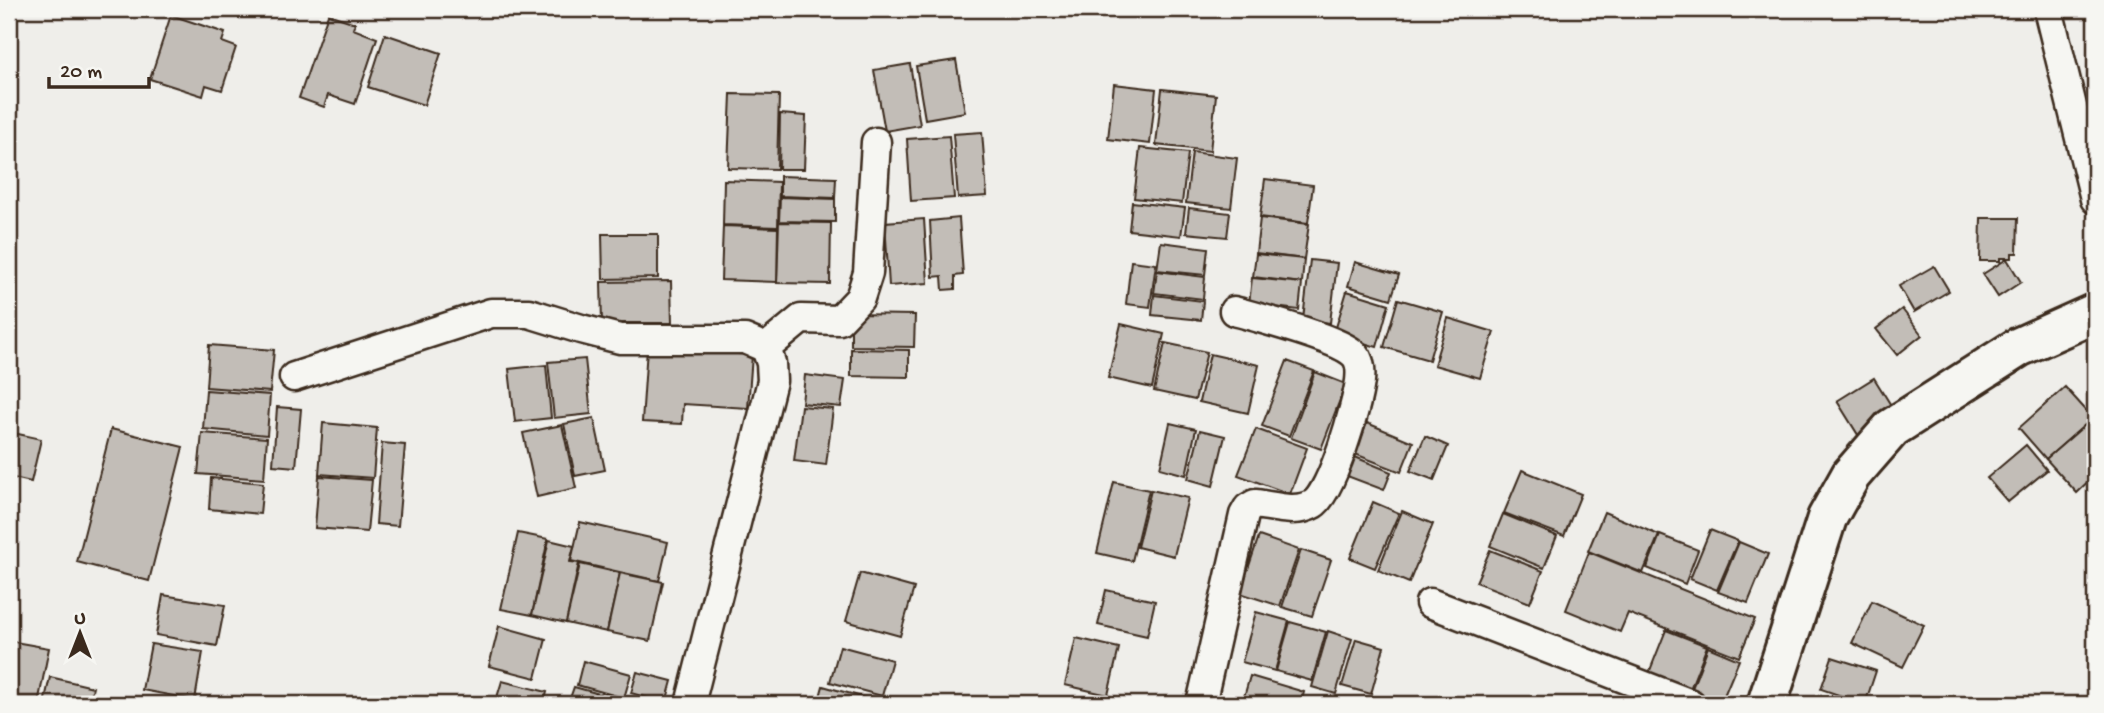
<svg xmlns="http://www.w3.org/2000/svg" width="2104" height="713" viewBox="0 0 2104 713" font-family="'Gochi Hand',sans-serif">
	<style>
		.building { fill: #c2bdb7; stroke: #3b2a1e; stroke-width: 2 }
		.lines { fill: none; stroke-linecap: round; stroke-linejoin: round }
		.minor-casing { stroke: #3b2a1e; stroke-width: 33 }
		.secondary-casing { stroke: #3b2a1e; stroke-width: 44 }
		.minor { stroke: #f6f6f2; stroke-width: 28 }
		.secondary { stroke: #f6f6f2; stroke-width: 38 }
	</style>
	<rect width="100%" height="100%" fill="#efeeea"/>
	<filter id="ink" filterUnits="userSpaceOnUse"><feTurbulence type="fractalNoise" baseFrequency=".0143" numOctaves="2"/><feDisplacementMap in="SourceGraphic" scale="14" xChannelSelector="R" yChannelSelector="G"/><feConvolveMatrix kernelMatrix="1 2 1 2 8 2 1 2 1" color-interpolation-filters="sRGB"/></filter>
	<g filter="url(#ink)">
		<!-- building -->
		<g class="building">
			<path d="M328,14L355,23L353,29L377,38L355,104L328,95L324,107L299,98Z"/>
			<path d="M171,15L225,33L222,42L236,47L222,90L206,85L203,96L150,79Z"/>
			<path d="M385,34L441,53L424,105L368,87Z"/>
			<path d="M956,60L965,112L925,119L916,66Z"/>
			<path d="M910,64L920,125L885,131L874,70Z"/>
			<path d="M1114,84L1156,89L1150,144L1108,139Z"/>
			<path d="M1162,89L1216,95L1210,151L1156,145Z"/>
			<path d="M731,94L779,95L777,169L728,168Z"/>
			<path d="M780,114L806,116L804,169H779Z"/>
			<path d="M982,132L987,196L958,198L953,134Z"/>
			<path d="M949,136L954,198L911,201L907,139Z"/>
			<path d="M1140,148L1188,153L1182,203L1134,198Z"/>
			<path d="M1192,152L1237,158L1231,208L1186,203Z"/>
			<path d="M780,176L836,178L835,198L780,196Z"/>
			<path d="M1265,179L1313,185L1308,223L1260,217Z"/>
			<path d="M724,180L779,182L778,227L723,225Z"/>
			<path d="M780,197L835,199V222L779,221Z"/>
			<path d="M1132,202L1185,208L1181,236L1129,230Z"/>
			<path d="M1189,208L1230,213L1227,237L1186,233Z"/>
			<path d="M959,218L963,275L955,276V289L943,290L942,276L933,277L930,221Z"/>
			<path d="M1260,218L1309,224L1304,259L1256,253Z"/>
			<path d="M1981,218H2018L2017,253H2012V258H2000V261H1980Z"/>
			<path d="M924,219L928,283L889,286L885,222Z"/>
			<path d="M779,222L831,223L830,284L777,283Z"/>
			<path d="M723,226L778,228L777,282L721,280Z"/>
			<path d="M602,234H658V278L603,279Z"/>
			<path d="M1161,242L1208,248L1205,275L1157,270Z"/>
			<path d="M1256,254L1304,259L1302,283L1253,277Z"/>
			<path d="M2007,259L2021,282L1998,297L1983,274Z"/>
			<path d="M1310,260L1337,263L1330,323L1303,319Z"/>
			<path d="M1131,261L1156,264L1150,307L1126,304Z"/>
			<path d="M1355,262L1399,275L1391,299L1348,286Z"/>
			<path d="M1934,266L1949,291L1914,312L1899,286Z"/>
			<path d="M1157,271L1205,277L1203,299L1154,293Z"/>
			<path d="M1252,278L1302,283L1299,310L1249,304Z"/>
			<path d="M671,281L672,323H602L601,282Z"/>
			<path d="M1347,291L1389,304L1377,347L1334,334Z"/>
			<path d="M1154,295L1203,301L1201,320L1152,315Z"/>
			<path d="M1398,299L1443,312L1429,360L1384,347Z"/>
			<path d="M1902,309L1922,335L1897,355L1876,329Z"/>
			<path d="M851,314L915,315L914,347L851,346Z"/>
			<path d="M1448,318L1494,332L1480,378L1434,365Z"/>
			<path d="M1121,324L1164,334L1152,388L1108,378Z"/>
			<path d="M1165,343L1207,352L1195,400L1154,391Z"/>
			<path d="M209,345L274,350L270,392L206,387Z"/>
			<path d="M647,348L752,355L748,408L683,404L682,424L642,422Z"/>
			<path d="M851,349L909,350V377L851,376Z"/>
			<path d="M1210,354L1259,365L1248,413L1199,402Z"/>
			<path d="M585,359L591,414L554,418L548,362Z"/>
			<path d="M1287,361L1314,371L1289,436L1262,426Z"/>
			<path d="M546,365L551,418L515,422L509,369Z"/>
			<path d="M1315,372L1346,384L1321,449L1291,438Z"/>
			<path d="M805,375L845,380L841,407L802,403Z"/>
			<path d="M1874,378L1897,415L1860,438L1837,401Z"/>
			<path d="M2065,387L2093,418L2046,459L2019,428Z"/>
			<path d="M206,390L270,395L267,435L203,429Z"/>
			<path d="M801,406L833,409L826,465L794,461Z"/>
			<path d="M277,407L301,409L296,467L273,465Z"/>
			<path d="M594,418L605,470L575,476L564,424Z"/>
			<path d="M2093,418L2095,421V476L2077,493L2046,459Z"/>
			<path d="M323,423L377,428L373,478L319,474Z"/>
			<path d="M1170,423L1196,429L1186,475L1160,468Z"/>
			<path d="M1367,423L1413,442L1401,472L1355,454Z"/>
			<path d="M562,425L576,488L537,497L523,433Z"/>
			<path d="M111,429L183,447L149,581L77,562Z"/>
			<path d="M1256,429L1307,448L1290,494L1238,475Z"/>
			<path d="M1200,430L1225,436L1213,486L1188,479Z"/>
			<path d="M9,432L41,439L31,482L9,477Z"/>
			<path d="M202,433L267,438L264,479L198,474Z"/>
			<path d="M1425,436L1448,446L1434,480L1410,471Z"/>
			<path d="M382,443L405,445L398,526L376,524Z"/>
			<path d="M2026,445L2047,470L2008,502L1987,478Z"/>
			<path d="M1355,457L1391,472L1384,490L1347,476Z"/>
			<path d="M1522,470L1581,494L1564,536L1504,513Z"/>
			<path d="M319,476L372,480L367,532L315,528Z"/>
			<path d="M211,478L263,483L260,514L209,509Z"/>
			<path d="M1114,482L1149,490L1132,561L1097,553Z"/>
			<path d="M1151,490L1188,498L1174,556L1137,547Z"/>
			<path d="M1373,502L1399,513L1375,568L1350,558Z"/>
			<path d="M1402,511L1433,524L1409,583L1378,570Z"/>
			<path d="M1604,512L1659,535L1643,573L1588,551Z"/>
			<path d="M1503,514L1557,536L1544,568L1490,546Z"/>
			<path d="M580,522L668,542L659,581L571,561Z"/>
			<path d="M1710,530L1738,541L1717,590L1690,579Z"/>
			<path d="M518,533L548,539L532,615L501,609Z"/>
			<path d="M1660,535L1698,550L1685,584L1647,568Z"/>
			<path d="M1259,536L1299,550L1280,606L1240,593Z"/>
			<path d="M549,540L574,546L570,562L579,563L566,623L532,615Z"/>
			<path d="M1739,542L1768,554L1748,603L1718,592Z"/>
			<path d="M1301,550L1331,560L1312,616L1282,607Z"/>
			<path d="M1490,550L1543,571L1530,603L1476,582Z"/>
			<path d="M1589,552L1755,619L1739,657L1628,613L1620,632L1566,610Z"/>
			<path d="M580,564L620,573L607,632L566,623Z"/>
			<path d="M620,573L663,582L650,641L607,632Z"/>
			<path d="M860,573L914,588L900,636L846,621Z"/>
			<path d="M1106,590L1155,601L1147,636L1098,625Z"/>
			<path d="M163,595L225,605L217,646L156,635Z"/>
			<path d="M1872,601L1924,625L1903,667L1852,643Z"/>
			<path d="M1256,612L1289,621L1275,671L1242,662Z"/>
			<path d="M1290,622L1326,632L1312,681L1276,671Z"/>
			<path d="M499,626L546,639L536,678L489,666Z"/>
			<path d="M1666,630L1707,646L1690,689L1649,673Z"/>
			<path d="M1328,631L1352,639L1336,694L1312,687Z"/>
			<path d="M1076,638L1119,648L1108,695L1065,685Z"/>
			<path d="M1356,639L1384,647L1371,694L1342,686Z"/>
			<path d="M9,641L49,648L38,704H9Z"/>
			<path d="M151,644L203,652L195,700L142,690Z"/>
			<path d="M840,646L892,660L882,696L830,682Z"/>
			<path d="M1708,647L1739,660L1721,703L1691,691Z"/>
			<path d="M1832,657L1876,671L1865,704L1821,689Z"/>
			<path d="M583,661L631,674L624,698L577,685Z"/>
			<path d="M637,672L672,681L666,703L631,693Z"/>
			<path d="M1250,676L1304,692L1301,704H1242Z"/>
			<path d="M50,677L93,687L89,704H44Z"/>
			<path d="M502,681L547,692L544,704H495Z"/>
			<path d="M823,686L869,699L867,704H818Z"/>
			<path d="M574,687L636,704H568Z"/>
			<path d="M1832,696L1855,704H1829Z"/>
			<path d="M1632,697L1651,704H1629Z"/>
			<path d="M100,701L154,704H100Z"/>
		</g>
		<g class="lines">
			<!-- minor casing -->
			<g class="minor-casing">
				<g id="minor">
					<path d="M2048,9L2095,199"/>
					<path d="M294,377L491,313H529L581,329L620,339H745L766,348"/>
					<path d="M1430,603L1691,704"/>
					<path d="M690,704L772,381L771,363L766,348L801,319L839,320L860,298L868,273L876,142"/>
					<path d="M1201,704L1244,515L1248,508L1255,504C1273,506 1296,514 1313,504C1332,493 1357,404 1360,381C1361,372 1361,362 1355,355C1340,339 1259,318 1234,311"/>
				</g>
			</g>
			<!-- secondary casing -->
			<g class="secondary-casing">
				<path id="secondary" d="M1767,704L1827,518L1851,475L1892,428L2019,347L2095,313"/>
			</g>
			<!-- minor -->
			<use href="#minor" class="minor"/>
			<!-- secondary -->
			<use href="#secondary" class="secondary"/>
		</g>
	</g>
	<!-- margin -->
	<rect width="2104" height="713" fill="none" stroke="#f6f6f2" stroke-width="35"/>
	<rect x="18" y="18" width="2069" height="678" fill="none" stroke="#3b2a1e" stroke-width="2.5" filter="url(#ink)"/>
	<!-- north arrow -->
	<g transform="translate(80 633)" stroke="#f6f6f2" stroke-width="5" paint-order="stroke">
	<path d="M0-5L12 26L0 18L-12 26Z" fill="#3b2a1e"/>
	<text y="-10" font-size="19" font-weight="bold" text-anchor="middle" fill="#3b2a1e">U</text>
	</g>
	<!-- scale -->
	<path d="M49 77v10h100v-10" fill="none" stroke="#3b2a1e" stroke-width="3.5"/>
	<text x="60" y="77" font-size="21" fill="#3b2a1e" stroke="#f6f6f2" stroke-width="5" paint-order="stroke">20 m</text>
</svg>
